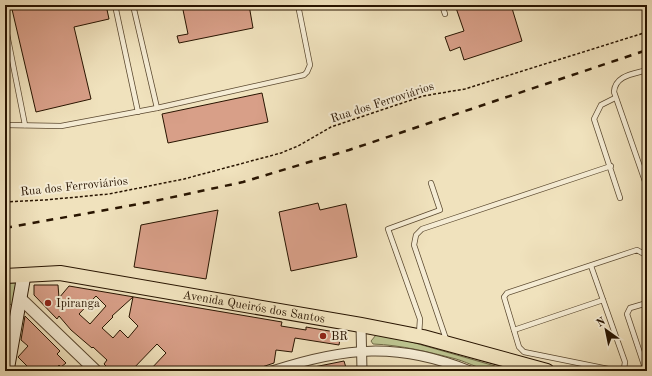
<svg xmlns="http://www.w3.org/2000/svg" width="652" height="376" viewBox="0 0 652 376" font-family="'Old Standard TT',serif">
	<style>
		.green { fill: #bcc38f; stroke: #726c48 }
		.building { fill: #d89f88; stroke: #281400; fill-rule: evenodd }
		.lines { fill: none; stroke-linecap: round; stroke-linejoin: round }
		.service-casing { stroke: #5a482f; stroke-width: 6 }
		.minor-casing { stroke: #5a482f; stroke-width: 11 }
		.tertiary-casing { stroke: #5a482f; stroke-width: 13 }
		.secondary-casing { stroke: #281400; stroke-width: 15 }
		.primary-casing { stroke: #281400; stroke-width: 16 }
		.path { stroke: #281400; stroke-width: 1.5; stroke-dasharray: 3 2; stroke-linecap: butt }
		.service { stroke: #f5ecd4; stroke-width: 4.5 }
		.minor { stroke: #f5ecd4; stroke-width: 9 }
		.tertiary { stroke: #f5ecd4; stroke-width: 11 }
		.secondary { stroke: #f5ecd4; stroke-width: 13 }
		.primary { stroke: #f0e2bd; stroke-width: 14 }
		.rail { stroke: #281400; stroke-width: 2.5; stroke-dasharray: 7 7; stroke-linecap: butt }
		.poi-dot { fill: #8f2418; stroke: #f5ecd4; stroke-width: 1.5 }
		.labels { text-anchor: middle; stroke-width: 4; stroke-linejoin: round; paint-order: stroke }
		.street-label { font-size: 12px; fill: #281400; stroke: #f5ecd4 }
		.poi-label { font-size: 12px; fill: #281400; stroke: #f5ecd4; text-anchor: start }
	</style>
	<rect width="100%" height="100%" fill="#f0e2bd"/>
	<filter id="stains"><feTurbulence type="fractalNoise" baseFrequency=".005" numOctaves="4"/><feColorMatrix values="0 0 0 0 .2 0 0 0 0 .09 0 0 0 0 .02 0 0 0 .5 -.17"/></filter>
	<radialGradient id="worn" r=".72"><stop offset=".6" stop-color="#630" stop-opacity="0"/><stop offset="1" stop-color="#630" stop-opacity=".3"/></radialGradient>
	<!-- green -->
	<g class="green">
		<path d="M5,283H16L12,306L5,299Z"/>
		<path d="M376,335L408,341L495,366L497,371C482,371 470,363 456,359C429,352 401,345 373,344L371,341Z"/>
	</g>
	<!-- building -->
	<g class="building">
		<path d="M11,5H106L109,19L74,27L91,99L36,112Z"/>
		<path d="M182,5H249L253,28L179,43L177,36L188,34Z"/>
		<path d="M455,5H511L522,41L464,60L460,47L450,51L445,37L464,31Z"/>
		<path d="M262,93L268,122L168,143L162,114Z"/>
		<path d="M318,203L320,210L346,204L357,257L291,271L279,212Z"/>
		<path d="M218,210L206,279L134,267L141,225Z"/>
		<path d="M34,285H58L59,298L69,286L282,322L281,326L306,330V327L341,333L339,345L295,338L292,352L276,350L274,363L250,371H149L166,353L157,344L131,371H111L104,364L107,360L93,347L92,348L71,330L59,316L57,319L34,295ZM96,296L106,306L90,324L79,314ZM133,297L129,317L138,326L128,338L120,330L113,338L102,328L113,317L112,316Z"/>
		<path d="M25,316L60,351L57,354L66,363L61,367L59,365L54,371H24L28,367L18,357L28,346L21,340Z"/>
		<path d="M344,361L347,371H310L309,368Z"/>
	</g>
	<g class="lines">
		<!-- service casing -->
		<g class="service-casing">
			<g id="service">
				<path d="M115,5L138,112"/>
				<path d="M133,5L157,108"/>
				<path d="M442,5L445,14"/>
				<path d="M5,24L25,125"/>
				<path d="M647,70C634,74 615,75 614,92L647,187"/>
				<path d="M615,98L601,105L594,119L620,198"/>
				<path d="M5,125L61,126L157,108L304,75L307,72L310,65L298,5"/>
				<path d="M591,266L625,362L624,369L619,371"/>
				<path d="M514,330L603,300"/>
				<path d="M419,335L420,319L388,229L440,210L431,183"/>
				<path d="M447,342L414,245L416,235L422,229L611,166"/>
				<path d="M618,371L524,352L519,347L504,297L507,293L637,250L644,254L647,258"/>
				<path d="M646,371L627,314L630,308L647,303"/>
			</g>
		</g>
		<!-- minor casing -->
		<g class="minor-casing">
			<g id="minor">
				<path d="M361,325L362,371"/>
				<path d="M272,371C345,347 398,342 470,371"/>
			</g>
		</g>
		<!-- tertiary casing -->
		<g class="tertiary-casing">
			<path id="tertiary" d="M20,298L96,371"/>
		</g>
		<!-- secondary casing -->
		<g class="secondary-casing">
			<path id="secondary" d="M7,371L24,275"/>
		</g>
		<!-- primary casing -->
		<g class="primary-casing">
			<g id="primary">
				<path id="s1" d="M5,276L60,273L361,325L423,337L547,371"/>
			</g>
		</g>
		<!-- path -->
		<g class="path">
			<path d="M5,202L45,200L109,194L184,179L281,153L298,146L331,127L423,96L465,89L647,32"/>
			<path d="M5,297L9,301"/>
		</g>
		<!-- service -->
		<use href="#service" class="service"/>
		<!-- minor -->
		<use href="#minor" class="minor"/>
		<!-- tertiary -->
		<use href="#tertiary" class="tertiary"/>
		<!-- secondary -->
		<use href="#secondary" class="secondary"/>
		<!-- primary -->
		<use href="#primary" class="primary"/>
		<!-- rail -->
		<path class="rail" d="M5,228L150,202L243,182L349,150L647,50"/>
	</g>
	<!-- markers -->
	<g class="poi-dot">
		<circle cx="48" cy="303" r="4"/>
		<circle cx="323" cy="336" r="4"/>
	</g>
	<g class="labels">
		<!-- street labels -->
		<g class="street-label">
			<text transform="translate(382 102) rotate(-18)" y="4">Rua dos Ferroviários</text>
			<text transform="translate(74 186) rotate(-6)" y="4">Rua dos Ferroviários</text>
			<text dy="4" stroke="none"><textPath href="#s1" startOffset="252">Avenida Queirós dos Santos</textPath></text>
		</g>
		<!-- poi labels -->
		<g class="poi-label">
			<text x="56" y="307">Ipiranga</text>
			<text x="331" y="340">BR</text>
		</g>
	</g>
	<!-- margin -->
	<rect width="652" height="376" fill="none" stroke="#f0e2bd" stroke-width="20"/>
	<rect x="6" y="6" width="640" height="364" fill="none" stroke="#281400" stroke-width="2"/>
	<rect x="10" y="10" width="632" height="356" fill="none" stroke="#281400"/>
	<!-- north arrow -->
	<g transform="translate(606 330) rotate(327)" stroke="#f5ecd4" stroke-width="3" paint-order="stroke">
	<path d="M0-3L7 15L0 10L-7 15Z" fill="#281400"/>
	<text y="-6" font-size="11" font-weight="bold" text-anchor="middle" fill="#281400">N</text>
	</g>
	<rect width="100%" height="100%" filter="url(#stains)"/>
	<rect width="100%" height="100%" fill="url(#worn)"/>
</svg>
